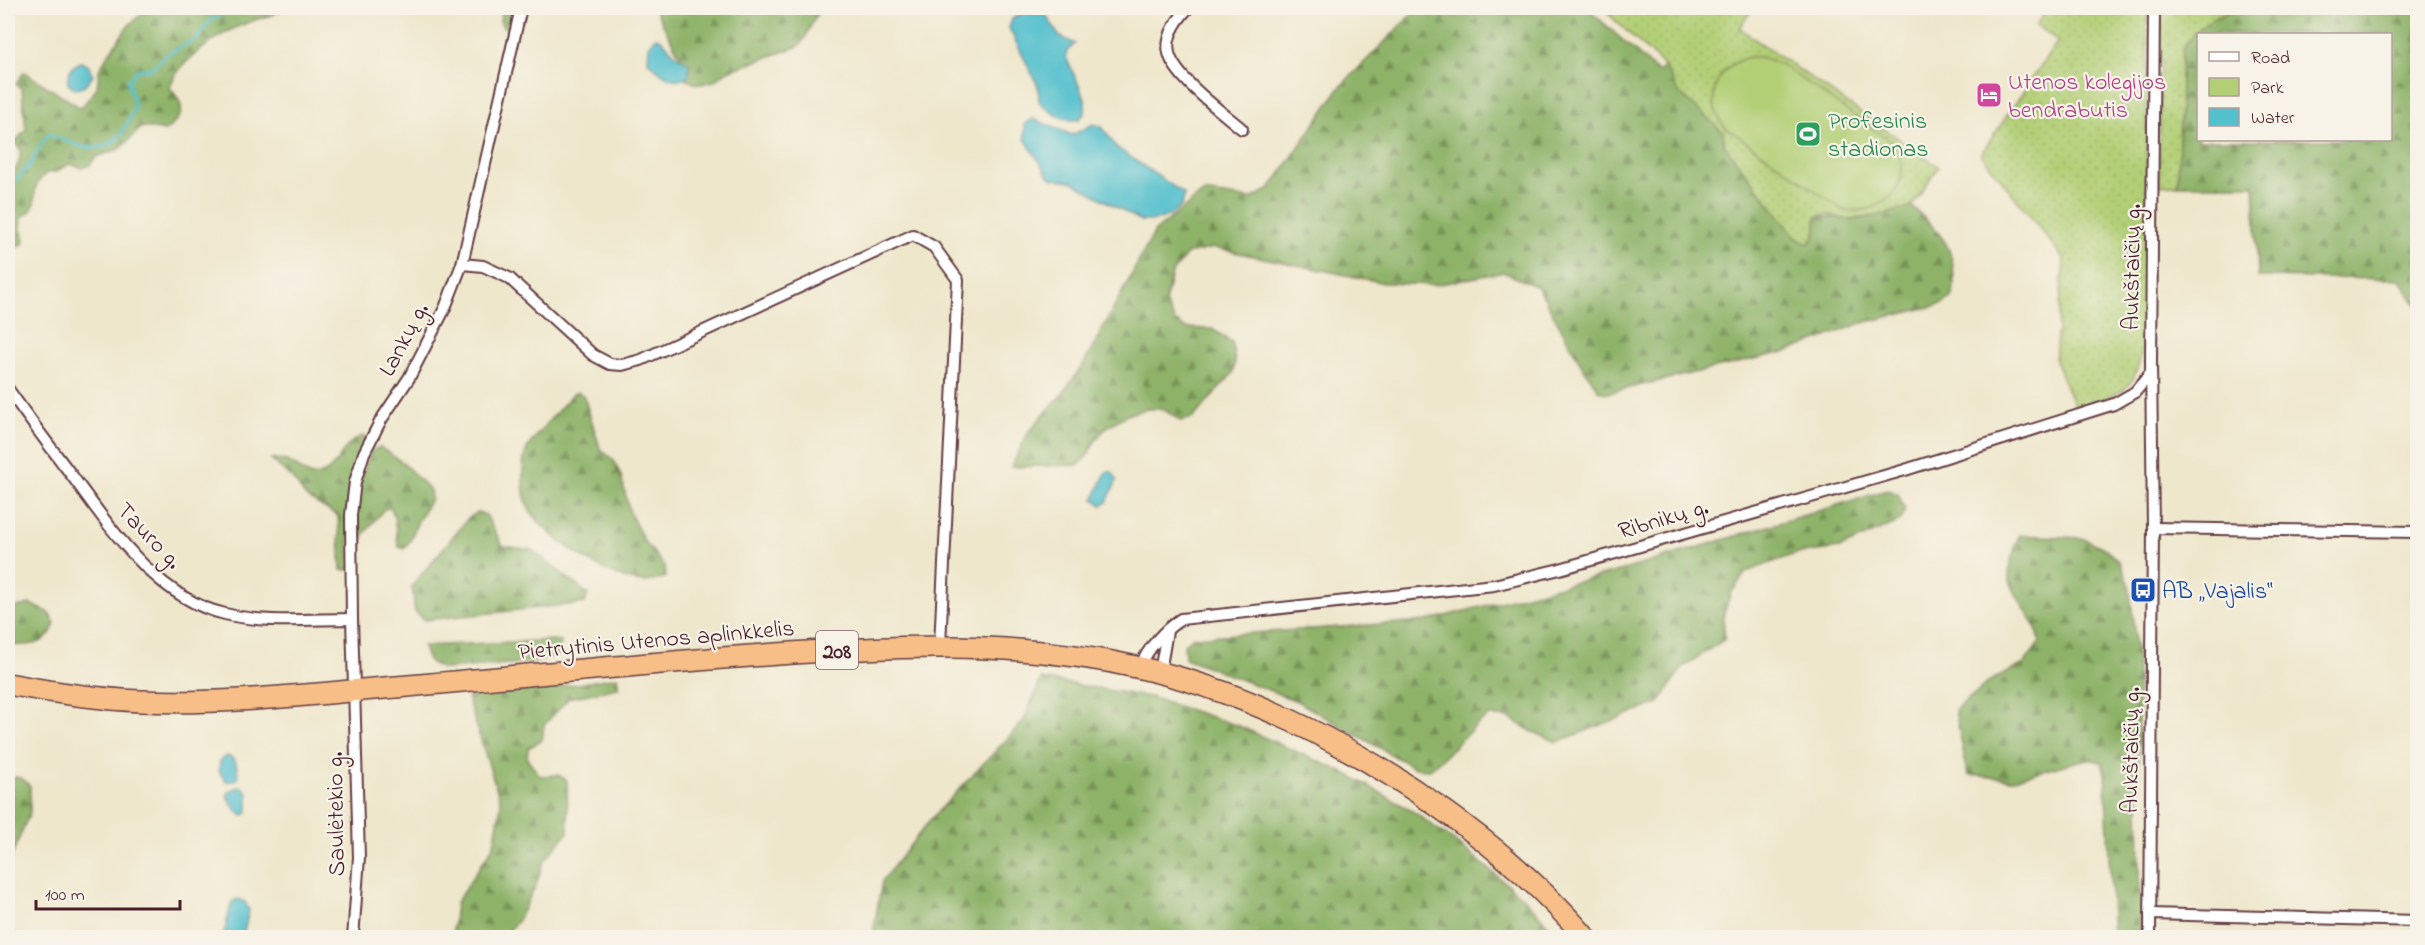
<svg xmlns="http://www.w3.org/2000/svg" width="2425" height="945" viewBox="0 0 2425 945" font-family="'Indie Flower',sans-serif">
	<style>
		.grass { fill: url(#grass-dots); stroke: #7e7750; stroke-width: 1.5 }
		.forest { fill: url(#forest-firs); stroke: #6c6849; stroke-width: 1.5; fill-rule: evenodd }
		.park { fill: #b2cf76; stroke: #7e7750; stroke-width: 1.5 }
		.water { fill: #53c0cd; stroke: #4e707c; stroke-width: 1.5 }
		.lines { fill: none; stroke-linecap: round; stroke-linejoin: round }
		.stream { stroke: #53c0cd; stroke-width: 3 }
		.street-casing { stroke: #633d43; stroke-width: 14 }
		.highway-casing { stroke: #633d43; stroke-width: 24 }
		.street { stroke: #fff; stroke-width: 10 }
		.highway { stroke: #f7be87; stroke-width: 21 }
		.labels { text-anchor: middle; stroke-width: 4.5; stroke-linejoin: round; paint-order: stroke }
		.shield { fill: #f7f3e8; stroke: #7e5f64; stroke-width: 1.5 }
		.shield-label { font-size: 22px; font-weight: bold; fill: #4a1f2b }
		.hotel-label { font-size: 24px; fill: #b23c85; stroke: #f7f3e8; text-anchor: start }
		.leisure-label { font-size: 24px; fill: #27864d; stroke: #f7f3e8; text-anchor: start }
		.street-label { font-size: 24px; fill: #4a1f2b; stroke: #f7f3e8 }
		.transit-label { font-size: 24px; fill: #164399; stroke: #f7f3e8; text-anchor: start }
	</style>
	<defs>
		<pattern id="grass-dots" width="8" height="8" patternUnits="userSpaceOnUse" patternTransform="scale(1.5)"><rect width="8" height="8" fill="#b2cf76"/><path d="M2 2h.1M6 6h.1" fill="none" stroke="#9bb166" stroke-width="1.8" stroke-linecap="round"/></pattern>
		<pattern id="forest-firs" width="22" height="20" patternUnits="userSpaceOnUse" patternTransform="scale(1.5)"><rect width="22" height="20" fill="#8db267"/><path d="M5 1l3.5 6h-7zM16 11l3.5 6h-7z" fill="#759055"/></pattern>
	</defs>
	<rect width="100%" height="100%" fill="#f7f3e8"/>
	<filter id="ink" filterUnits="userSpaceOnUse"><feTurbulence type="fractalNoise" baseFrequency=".0167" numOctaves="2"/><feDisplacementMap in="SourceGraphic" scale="12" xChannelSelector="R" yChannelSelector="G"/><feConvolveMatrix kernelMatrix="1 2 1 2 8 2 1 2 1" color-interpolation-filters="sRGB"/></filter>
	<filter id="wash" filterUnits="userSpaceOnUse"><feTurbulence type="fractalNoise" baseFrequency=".008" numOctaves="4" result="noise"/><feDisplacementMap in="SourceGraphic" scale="24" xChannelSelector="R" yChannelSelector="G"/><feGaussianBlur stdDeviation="1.35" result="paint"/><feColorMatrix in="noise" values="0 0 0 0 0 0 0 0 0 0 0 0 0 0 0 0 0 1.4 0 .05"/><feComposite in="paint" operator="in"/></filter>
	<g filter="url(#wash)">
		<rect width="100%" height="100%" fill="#efe7cc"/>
		<!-- grass -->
		<g class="grass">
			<path d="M1602,8H1753L1739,28L1939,167L1912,206L1878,217L1844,219L1828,214L1816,217C1816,227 1818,239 1807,244L1796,238L1724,145L1723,132L1677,91L1665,67Z"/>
			<path d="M2048,8H2147V329C2133,392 2136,389 2075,407L2055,361L2064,259L1981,154L2058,41L2036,25Z"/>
			<path d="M2161,8H2241C2212,17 2199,24 2182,49L2178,185L2159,186Z"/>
		</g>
		<!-- forest -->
		<g class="forest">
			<path d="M149,8H206L211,12L222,8H286C270,17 263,17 247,23C223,31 175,63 170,88C187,107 185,116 165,131L142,127L120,149L96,157L90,165L83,168L69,164L55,172L46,173C44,176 39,180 37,184C31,199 41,207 22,217L21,229L24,240L23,244L15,248L8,249V182L19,163L21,150L14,143L26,130L22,89L16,84L24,72L81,108L97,88L99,70L107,56L129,25Z"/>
			<path d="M503,8H517L511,30L503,27L500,20Z"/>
			<path d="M654,8H822C810,19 810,36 799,46L728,71L714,81L701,84L693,83L685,78L689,75L690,67L681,58Z"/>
			<path d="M1418,8H1587L1658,72L1665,67L1677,91L1723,132L1724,145L1796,238L1807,244C1818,239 1816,227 1816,217C1827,215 1834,218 1845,219C1868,220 1890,213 1912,206C1944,238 1958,247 1953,296L1943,304L1862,323L1789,351L1607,393L1599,391L1581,364L1538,287L1503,272L1435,285L1385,283L1214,248L1187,254L1172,273L1165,302L1175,321L1185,328L1212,329L1232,342L1235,362L1233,373L1193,418L1180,421C1174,416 1167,410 1159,409C1137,407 1110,421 1097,438C1090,448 1089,458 1078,465L1011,467L1029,431L1062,394L1083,365L1155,231L1204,192L1251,199L1270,189L1340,87Z"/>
			<path d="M2241,8H2417V306L2400,279L2258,277L2254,185H2178L2182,49C2199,24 2212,17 2241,8ZM2198,34H2390V140H2198Z"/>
			<path d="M578,392L584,396L600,448L614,461L621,476L630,513L644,541L665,567L666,577C659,579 650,583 643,582C609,579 547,539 529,509C522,497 521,464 526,451C531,440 563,405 573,394Z"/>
			<path d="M363,436L367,438L351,478L348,497L350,570H341L338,516L306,497L293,479L271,459C293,459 294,467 311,476C341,475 337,444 363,436Z"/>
			<path d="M380,447L402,462L430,490L431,499L418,521L410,541L404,549L399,547C395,534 397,520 391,508L384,509L364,534L360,548L356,549C353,516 358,480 372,450Z"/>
			<path d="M1887,490L1898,494L1905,510L1901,521L1840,548L1795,554L1746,572L1731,593L1723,617L1725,639L1682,668L1659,703L1557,742L1531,731L1509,718L1489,716C1467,731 1451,752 1430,769L1415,768L1297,701L1185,658L1184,644L1194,637L1426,621L1627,569Z"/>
			<path d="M478,512L486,515L503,546L532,550L588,594L585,603L424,620L415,612L412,586L469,517Z"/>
			<path d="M2019,535L2082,538L2102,547L2119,561L2129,583L2137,656L2141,937H2113L2105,772L2101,762L2087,759L2012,779L1968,775L1955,710L1990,681L2024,664L2040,642C2036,617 2009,595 2009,572C2009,561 2016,546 2019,535Z"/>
			<path d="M30,604L48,612L55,623C48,646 29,646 8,645V609Z"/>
			<path d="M556,640L561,642L559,655L535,662L444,669C430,665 426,660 423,646Z"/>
			<path d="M617,677L619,688L569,698L544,725L542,740L528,748L527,759L540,776L559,775L567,781L568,832L544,861L536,885L518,920L504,937L452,938L456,903L494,845L501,803L467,697L557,687Z"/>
			<path d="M1041,679L1150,697L1239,726L1347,774L1414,812L1461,846L1525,899L1559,937H875L873,933L882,881L930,820L1023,722Z"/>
			<path d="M16,777L23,779L30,786V812L8,865V781Z"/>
		</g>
		<!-- park -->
		<path class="park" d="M1749,57H1761L1780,64L1891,141C1921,179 1885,217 1843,210L1725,127C1702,100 1716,66 1749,57Z"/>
		<!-- water -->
		<g class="water">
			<path d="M1030,8H1038L1043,10L1059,36L1075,44L1067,51L1066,57L1085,99V113L1078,120C1062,121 1049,112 1039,101L1038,86L1009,28L1012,19Z"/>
			<path d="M656,37L660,38L676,55L689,64V75C671,87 662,72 648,62L649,45Z"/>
			<path d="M81,62L88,65L93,76L83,87L76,89L68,84C66,74 72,65 81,62Z"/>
			<path d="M1033,119L1072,135L1093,124L1102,127L1116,147L1184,194C1185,214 1157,222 1141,221L1071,181L1053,179L1048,175L1025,139V124Z"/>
			<path d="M1109,471L1113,473L1117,480L1107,502L1102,505L1094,499L1106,472Z"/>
			<path d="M227,756C236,758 238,768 238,777L235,781H226L219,771L220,760Z"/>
			<path d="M239,787L244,788L248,793V812L243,816L236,810L227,796L230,791Z"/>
			<path d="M238,899L245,902L249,910L243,937H223L231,905L233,901Z"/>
		</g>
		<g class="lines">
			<!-- stream -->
			<g class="stream">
				<path d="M261,8H262"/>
				<path d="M8,194C13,180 23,174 31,163C38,152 39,145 49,134C72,144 101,159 121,134C126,127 130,116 135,108L128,81L137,70L152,68L169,53L196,39L211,20L226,12L229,8"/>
				<path d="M8,206L15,214L14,229L8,232"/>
			</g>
		</g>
	</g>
	<g filter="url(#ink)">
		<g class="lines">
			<!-- street casing -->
			<g class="street-casing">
				<g id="street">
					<path d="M1188,8C1178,19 1165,37 1169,53C1174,77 1222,112 1242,129"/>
					<path d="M462,264L483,266L509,278L593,355L610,364L622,365L641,360L913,235L934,247L958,280L940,645"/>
					<path d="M8,389C29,419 51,448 73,477C111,529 158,599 225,614C266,624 310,619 352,619"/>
					<path d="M2153,528L2418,532"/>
					<path d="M1140,667C1148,648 1164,630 1181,619L1494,585L1560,569L1905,470L2114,404L2135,392L2151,373"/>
					<path d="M1160,672L1167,631"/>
					<path d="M2150,914L2418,921"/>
					<path d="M353,938L359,857L352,619L351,515L355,482L364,453L381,420L409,378L445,308L462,264L521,8"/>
					<path d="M2150,938L2153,528L2151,362L2154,8"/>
				</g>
			</g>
			<!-- highway casing -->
			<g class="highway-casing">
				<path id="highway" d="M8,684C51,692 96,699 140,701C229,705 319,693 408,686C522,676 636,664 750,656C882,646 1010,638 1141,668C1230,688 1317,729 1394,777C1465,822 1531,874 1586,938"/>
			</g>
			<!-- street -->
			<use href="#street" class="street"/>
			<!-- highway -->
			<use href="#highway" class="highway"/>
		</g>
	</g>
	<!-- icons -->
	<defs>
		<g id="hotel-square" transform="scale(1.35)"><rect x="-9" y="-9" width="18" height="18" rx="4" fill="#d1479c" stroke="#f7f3e8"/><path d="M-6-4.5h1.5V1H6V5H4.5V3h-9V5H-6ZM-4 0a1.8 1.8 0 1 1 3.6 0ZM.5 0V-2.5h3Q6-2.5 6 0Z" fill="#fff"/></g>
		<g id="stadium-square" transform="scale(1.35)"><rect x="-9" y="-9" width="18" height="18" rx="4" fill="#2e9e5b" stroke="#f7f3e8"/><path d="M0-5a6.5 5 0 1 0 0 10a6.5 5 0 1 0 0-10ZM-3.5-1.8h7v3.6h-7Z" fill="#fff"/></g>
		<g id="bus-square" transform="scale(1.35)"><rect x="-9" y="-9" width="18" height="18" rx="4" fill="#1a4fb4" stroke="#f7f3e8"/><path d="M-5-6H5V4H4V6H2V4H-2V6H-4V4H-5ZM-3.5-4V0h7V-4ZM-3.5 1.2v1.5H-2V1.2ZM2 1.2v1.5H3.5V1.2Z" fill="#fff"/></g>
	</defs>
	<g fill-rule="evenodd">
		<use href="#hotel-square" x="1989" y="95"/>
		<use href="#stadium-square" x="1808" y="134"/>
		<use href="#bus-square" x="2143" y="590"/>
	</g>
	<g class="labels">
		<!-- shield labels -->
		<rect class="shield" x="816" y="631" width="42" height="38" rx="4.5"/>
		<g class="shield-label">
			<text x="837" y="658">208</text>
		</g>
		<!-- hotel labels -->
		<g class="hotel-label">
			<text x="2008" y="89">Utenos kolegijos<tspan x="2008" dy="28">bendrabutis</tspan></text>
		</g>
		<!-- leisure labels -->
		<g class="leisure-label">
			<text x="1828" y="128">Profesinis<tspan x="1828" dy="28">stadionas</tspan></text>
		</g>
		<!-- street labels -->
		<g class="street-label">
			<text transform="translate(2131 267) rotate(-89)" y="8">Aukštaičių g.</text>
			<text transform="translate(403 339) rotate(-62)" y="8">Lankų g.</text>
			<text transform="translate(1663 518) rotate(-16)" y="8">Ribnikų g.</text>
			<text transform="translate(150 535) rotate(46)" y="8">Tauro g.</text>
			<text transform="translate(656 639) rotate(-5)" y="8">Pietrytinis Utenos aplinkkelis</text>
			<text transform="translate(2130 750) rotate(-89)" y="8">Aukštaičių g.</text>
			<text transform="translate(335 814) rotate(-91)" y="8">Saulėtekio g.</text>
		</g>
		<!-- transit labels -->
		<g class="transit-label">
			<text x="2162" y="598">AB „Vajalis“</text>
		</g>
	</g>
	<!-- margin -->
	<rect width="2425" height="945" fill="none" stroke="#f7f3e8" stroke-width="30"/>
	<!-- legend -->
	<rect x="2197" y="33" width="195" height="108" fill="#f7f3e8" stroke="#b29e9c" stroke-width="1.5"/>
	<rect x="2209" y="52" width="30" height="9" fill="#ffffff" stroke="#b29e9c" stroke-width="1.5"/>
	<text x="2251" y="63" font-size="18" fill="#4a1f2b">Road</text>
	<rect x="2209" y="78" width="30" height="18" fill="#b2cf76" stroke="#b29e9c" stroke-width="1.5"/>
	<text x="2251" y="93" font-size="18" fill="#4a1f2b">Park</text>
	<rect x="2209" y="108" width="30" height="18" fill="#53c0cd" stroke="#b29e9c" stroke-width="1.5"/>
	<text x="2251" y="123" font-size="18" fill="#4a1f2b">Water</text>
	<!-- scale -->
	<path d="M36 900v9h144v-9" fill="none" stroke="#4a1f2b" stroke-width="3"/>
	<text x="45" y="900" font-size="18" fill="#4a1f2b" stroke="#f7f3e8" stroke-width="4.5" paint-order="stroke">100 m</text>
</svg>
